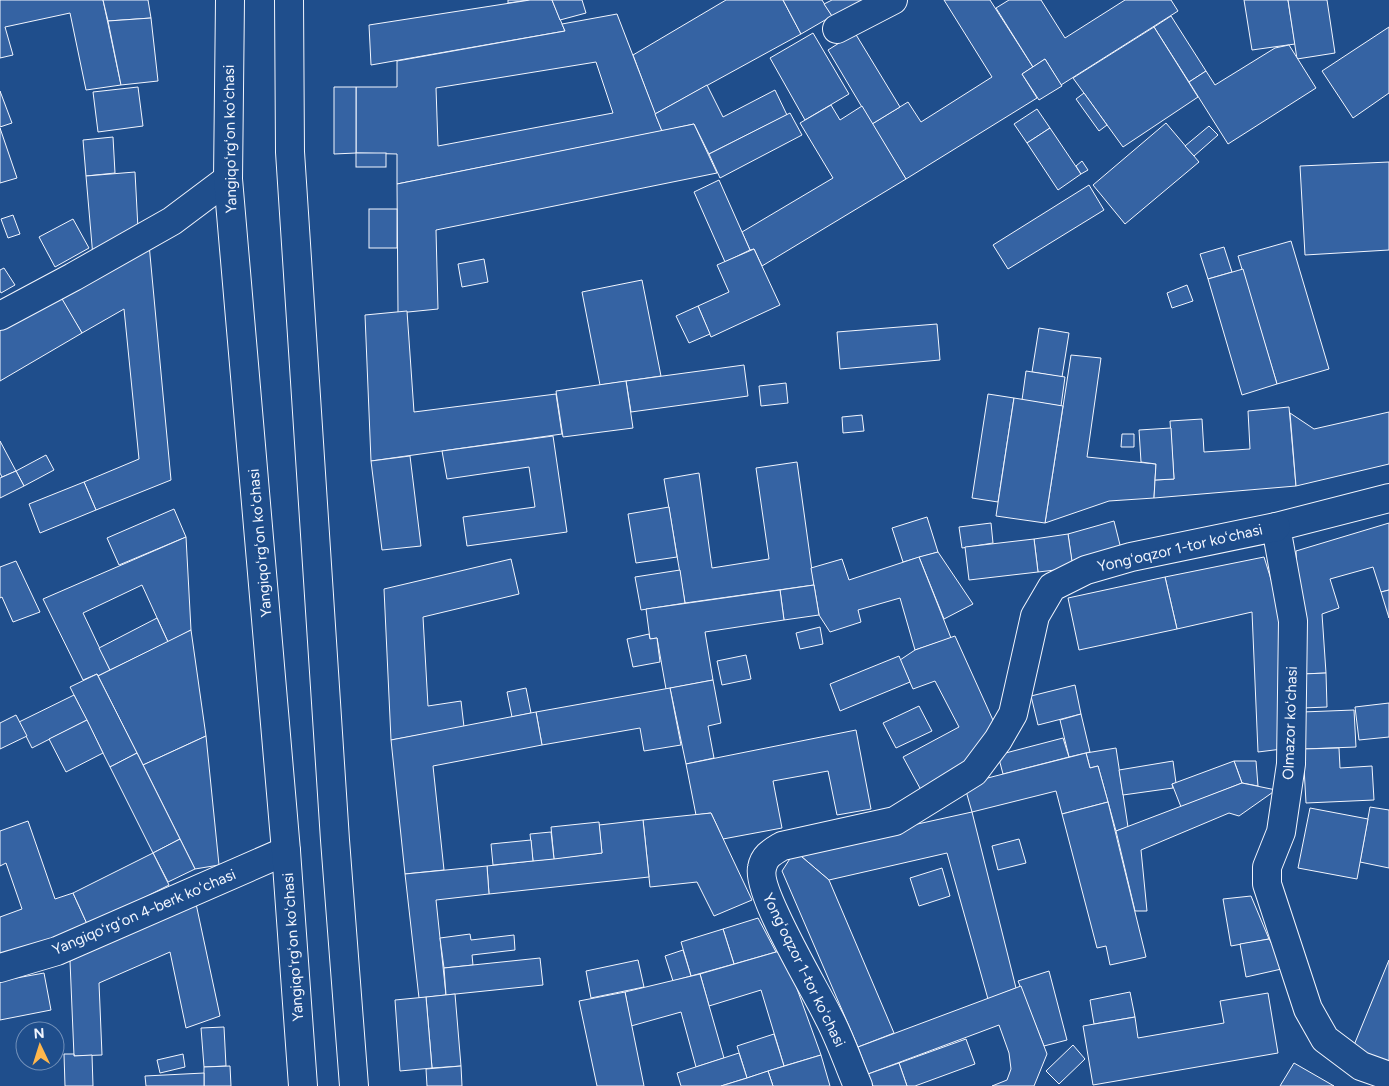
<svg xmlns="http://www.w3.org/2000/svg" width="1389" height="1086" viewBox="0 0 1389 1086" font-family="Figtree,sans-serif">
	<style>
		.building { fill: #3563a3; stroke: #f2f6ff; fill-rule: evenodd }
		.lines { fill: none; stroke-linecap: round; stroke-linejoin: round }
		.street-casing { stroke: #f2f6ff; stroke-width: 30 }
		.primary-casing { stroke: #f2f6ff; stroke-width: 30 }
		.street { stroke: #1f4e8c; stroke-width: 28 }
		.primary { stroke: #1f4e8c; stroke-width: 28 }
		.labels { text-anchor: middle; stroke-width: 4; stroke-linejoin: round; paint-order: stroke }
		.street-label { font-size: 15px; fill: #f2f6ff; stroke: #1f4e8c }
	</style>
	<rect width="100%" height="100%" fill="#1f4e8c"/>
	<!-- building -->
	<g class="building">
		<path d="M0,0H103L121,85L86,90L70,13L5,27L13,55L0,58Z"/>
		<path d="M103,0H148L151,18L108,21Z"/>
		<path d="M508,0H530L508,3Z"/>
		<path d="M530,0H552L565,31L371,65L369,25Z"/>
		<path d="M552,0H582L586,13L560,20Z"/>
		<path d="M726,0H783L801,34L655,114L633,55Z"/>
		<path d="M783,0H822L832,16L801,34Z"/>
		<path d="M832,0H870L832,22L829,18L832,16L824,4Z"/>
		<path d="M944,0H990L1033,67L1022,74L1037,98L906,179L872,124L908,102L921,122L992,77Z"/>
		<path d="M1009,0H1041L1065,38L1125,0H1171L1178,11L1061,85L1045,59L1033,67L996,8Z"/>
		<path d="M1244,0H1288L1295,44L1252,50Z"/>
		<path d="M1288,0H1327L1335,53L1297,59Z"/>
		<path d="M617,14L662,131L397,184V154L356,153V87H397V61L565,31L562,24ZM596,62L613,113L438,146L436,88Z"/>
		<path d="M1171,16L1206,71L1189,82L1154,27Z"/>
		<path d="M151,18L158,81L121,85L108,21Z"/>
		<path d="M1154,27L1198,97L1123,147L1073,78Z"/>
		<path d="M1389,27V93L1353,118L1322,71Z"/>
		<path d="M813,33L849,94L805,120L770,58Z"/>
		<path d="M855,33L900,107L872,124L828,50Z"/>
		<path d="M1289,45L1316,88L1228,144L1189,82L1206,71L1215,85L1275,48Z"/>
		<path d="M1045,59L1062,86L1039,100L1022,74Z"/>
		<path d="M707,85L723,117L775,90L787,115L709,154L694,124L662,131L655,114Z"/>
		<path d="M138,87L143,126L98,132L93,92Z"/>
		<path d="M334,87H356V153L334,154Z"/>
		<path d="M0,91L12,123L0,127Z"/>
		<path d="M1084,93L1107,125L1099,131L1076,99Z"/>
		<path d="M831,105L840,120L862,106L906,179L762,266L754,249L750,250L742,232L833,178L800,123Z"/>
		<path d="M1037,109L1050,128L1027,143L1014,124Z"/>
		<path d="M790,113L802,135L720,178L709,154Z"/>
		<path d="M1166,123L1199,162L1125,224L1093,185Z"/>
		<path d="M694,124L717,173L436,230L438,309L398,313L397,184Z"/>
		<path d="M1209,126L1218,135L1194,156L1185,146Z"/>
		<path d="M0,128L17,178L0,183Z"/>
		<path d="M1050,128L1081,174L1058,190L1027,143Z"/>
		<path d="M113,137L115,173L86,176L83,140Z"/>
		<rect x="356" y="153" width="30" height="14"/>
		<path d="M1082,161L1088,170L1081,174L1076,166Z"/>
		<path d="M1389,162V250L1305,255L1300,166Z"/>
		<path d="M135,172L138,229L93,257L86,176Z"/>
		<path d="M719,180L750,250L725,262L694,192Z"/>
		<path d="M1089,185L1104,210L1008,269L993,245Z"/>
		<rect x="369" y="209" width="28" height="39"/>
		<path d="M13,215L20,234L8,238L1,219Z"/>
		<path d="M73,219L89,248L55,267L39,237Z"/>
		<path d="M1291,241L1329,369L1277,384L1238,256Z"/>
		<path d="M149,244L171,480L96,510L84,482L139,459L124,309L82,333L60,297Z"/>
		<path d="M1224,247L1232,272L1208,279L1200,254Z"/>
		<path d="M754,249L780,305L711,337L698,306L729,292L717,265Z"/>
		<path d="M484,259L488,282L462,287L458,264Z"/>
		<path d="M4,268L15,285L1,293L0,291V270Z"/>
		<path d="M1243,269L1277,384L1242,395L1208,279Z"/>
		<path d="M642,280L661,376L600,385L582,292Z"/>
		<path d="M1187,285L1193,301L1172,308L1167,293Z"/>
		<path d="M58,292L82,333L0,381V326Z"/>
		<path d="M698,306L710,334L689,343L676,316Z"/>
		<path d="M407,311L414,412L556,394L562,434L371,461L365,315Z"/>
		<path d="M937,324L940,360L840,369L837,332Z"/>
		<path d="M1039,328L1069,333L1062,377L1032,372Z"/>
		<path d="M1071,355L1101,358L1087,457L1156,464L1154,498L1109,501L1045,523Z"/>
		<path d="M744,365L748,396L631,412L626,381Z"/>
		<path d="M1026,371L1065,377L1061,406L1022,400Z"/>
		<path d="M626,381L633,428L563,437L556,391Z"/>
		<path d="M786,383L788,403L761,406L759,386Z"/>
		<path d="M988,394L1014,398L998,502L972,498Z"/>
		<path d="M1014,398L1063,406L1045,523L996,516Z"/>
		<path d="M1289,407L1296,486L1154,498L1155,480L1174,479L1170,421L1202,419L1204,452L1250,449L1248,411Z"/>
		<path d="M1389,412V464L1296,486L1290,413L1314,429Z"/>
		<path d="M862,415L864,431L843,433L842,417Z"/>
		<path d="M1171,428L1174,479L1155,480L1156,464L1141,462L1139,430Z"/>
		<path d="M1122,434H1134V447H1121Z"/>
		<path d="M553,436L567,532L467,546L463,517L535,507L529,467L447,479L442,451Z"/>
		<path d="M0,441L16,471L2,477L0,473Z"/>
		<path d="M46,455L54,470L24,486L16,471Z"/>
		<path d="M410,456L421,546L382,550L371,461Z"/>
		<path d="M797,462L814,585L685,603L664,479L699,473L712,568L769,559L756,468Z"/>
		<path d="M16,471L24,486L0,498V478Z"/>
		<path d="M84,482L96,510L40,533L29,504Z"/>
		<path d="M669,507L677,557L636,563L628,514Z"/>
		<path d="M174,509L186,537L119,565L107,538Z"/>
		<path d="M927,517L938,552L903,562L892,528Z"/>
		<path d="M1114,521L1121,549L1072,563L1068,534Z"/>
		<path d="M991,523L993,543L962,548L959,527Z"/>
		<path d="M1389,523V590L1381,592L1373,567L1330,579L1339,608L1322,614L1326,673L1302,674L1296,551Z"/>
		<path d="M1068,534L1073,568L1038,572L1034,539Z"/>
		<path d="M186,537L191,630L168,642L142,585L83,613L110,670L98,676L97,674L83,680L43,599Z"/>
		<path d="M1034,539L1038,572L969,580L965,547Z"/>
		<path d="M938,552L973,604L944,619L919,557Z"/>
		<path d="M919,557L951,638L915,650L900,598L858,610L861,622L830,632L819,615L811,568L842,559L849,580Z"/>
		<path d="M1264,557L1280,608L1282,749L1258,752L1252,612L1177,629L1165,577Z"/>
		<path d="M511,559L519,594L423,617L428,706L461,701L464,727L391,740L384,589Z"/>
		<path d="M16,561L40,612L13,622L2,597L0,598V567Z"/>
		<path d="M680,570L685,603L641,610L635,577Z"/>
		<path d="M1165,577L1177,629L1079,650L1068,598Z"/>
		<path d="M814,585L819,615L784,620L780,590Z"/>
		<path d="M780,590L784,620L705,632L713,680L666,689L657,638L650,639L646,609Z"/>
		<path d="M1389,590V618L1381,592Z"/>
		<path d="M157,618L168,642L110,670L99,648Z"/>
		<path d="M820,627L823,644L800,649L796,633Z"/>
		<path d="M191,630L206,736L143,765L98,676Z"/>
		<path d="M649,634L650,639L657,638L660,662L633,667L627,639Z"/>
		<path d="M955,636L997,729L962,764L921,790L903,757L959,727L935,681L913,689L900,660L915,650Z"/>
		<path d="M746,655L751,679L722,685L717,661Z"/>
		<path d="M899,656L910,682L840,711L830,684Z"/>
		<path d="M1326,673L1327,707L1303,708L1302,674Z"/>
		<path d="M97,674L137,753L110,767L70,687Z"/>
		<path d="M713,680L721,723L708,726L714,758L686,764L670,688Z"/>
		<path d="M1075,685L1081,714L1038,725L1031,696Z"/>
		<path d="M526,688L531,713L512,717L507,692Z"/>
		<path d="M670,688L681,745L644,751L640,728L542,745L536,712Z"/>
		<path d="M74,695L87,720L32,748L19,722Z"/>
		<path d="M1389,703V737L1359,740L1355,707Z"/>
		<path d="M919,706L932,731L896,748L883,723Z"/>
		<path d="M1354,710L1356,747L1303,749L1302,712Z"/>
		<path d="M536,712L542,745L433,766L444,870L405,874L391,740Z"/>
		<path d="M1081,714L1090,752L1069,757L1060,720Z"/>
		<path d="M16,715L27,736L0,749V723Z"/>
		<path d="M87,720L103,753L66,772L49,739Z"/>
		<path d="M856,730L871,809L837,815L828,771L773,781L782,828L723,839L711,813L696,815L686,764Z"/>
		<path d="M206,736L219,865L195,869L143,765Z"/>
		<path d="M1063,738L1069,757L1003,774L998,755Z"/>
		<path d="M1116,748L1128,827L1116,831L1098,766L1090,768L1086,753Z"/>
		<path d="M1339,748L1340,768L1372,766L1374,800L1306,803L1303,749Z"/>
		<path d="M137,753L180,839L153,853L110,767Z"/>
		<path d="M1086,753L1090,768L1098,766L1108,802L1062,814L1056,791L972,812L964,784Z"/>
		<path d="M1173,761L1176,783L1172,784L1173,788L1123,795L1119,770Z"/>
		<path d="M1234,761H1256L1258,786L1242,783Z"/>
		<path d="M1234,761L1242,783L1181,807L1172,784Z"/>
		<path d="M1242,783L1276,790L1239,816L1229,813L1141,850L1147,911H1135L1116,831Z"/>
		<path d="M1108,802L1146,957L1110,965L1106,946L1097,948L1062,814Z"/>
		<path d="M1370,807L1389,810V868L1360,862Z"/>
		<path d="M1310,808L1368,819L1357,879L1298,868Z"/>
		<path d="M972,812L1016,988L988,999L947,853L829,880L795,851Z"/>
		<path d="M711,813L752,900L714,916L697,882L650,887L643,820Z"/>
		<path d="M643,820L649,877L489,894L487,866L602,853L599,825Z"/>
		<path d="M28,821L55,899L73,893L88,926L0,958V917L22,909L6,863L0,866V831Z"/>
		<path d="M599,822L602,853L554,859L551,827Z"/>
		<path d="M551,832L554,859L533,861L530,834Z"/>
		<path d="M180,839L195,869L168,882L153,853Z"/>
		<path d="M1019,839L1026,863L998,870L992,846Z"/>
		<path d="M531,840L533,861L493,865L491,844Z"/>
		<path d="M795,851L829,880L894,1033L858,1047L782,871Z"/>
		<path d="M153,853L169,885L88,926L73,893Z"/>
		<path d="M487,866L489,894L436,900L446,995L419,998L405,874Z"/>
		<path d="M942,868L950,896L919,906L910,878Z"/>
		<path d="M1251,896L1269,939L1231,946L1223,899Z"/>
		<path d="M195,899L220,1016L186,1028L170,952L99,983L102,1055L74,1056L70,961Z"/>
		<path d="M758,918L776,952L734,964L723,929Z"/>
		<path d="M723,929L734,964L691,976L681,942Z"/>
		<path d="M470,934L471,940L514,935L515,950L472,955L473,965L444,968L440,938Z"/>
		<path d="M1269,939L1286,968L1246,977L1240,944Z"/>
		<path d="M683,950L691,976L673,981L665,956Z"/>
		<path d="M783,950L821,1055L784,1066L761,990L709,1006L700,974Z"/>
		<path d="M540,958L543,985L446,995L444,968Z"/>
		<path d="M638,960L644,987L591,998L586,971Z"/>
		<path d="M1389,960V1065L1352,1050Z"/>
		<path d="M1049,971L1067,1040L1044,1046L1018,981Z"/>
		<path d="M44,973L51,1010L0,1020V981Z"/>
		<path d="M700,974L724,1058L696,1067L681,1012L631,1026L625,992Z"/>
		<path d="M1021,986L1047,1054L1034,1086H992L1007,1080L1011,1069L1009,1053L999,1025L868,1074L858,1047Z"/>
		<path d="M625,992L644,1086H597L579,1001Z"/>
		<path d="M1130,992L1135,1017L1094,1024L1090,1000Z"/>
		<path d="M1268,993L1278,1053L1093,1085L1083,1026L1135,1017L1138,1038L1224,1023L1220,1001Z"/>
		<path d="M455,994L461,1066L432,1068L426,997Z"/>
		<path d="M426,997L432,1068L400,1071L395,1000Z"/>
		<path d="M224,1027L226,1066L204,1067L201,1028Z"/>
		<path d="M774,1034L784,1066L747,1078L737,1046Z"/>
		<path d="M966,1039L975,1064L915,1086H907L899,1063Z"/>
		<path d="M1073,1045L1085,1059L1059,1084L1046,1071Z"/>
		<path d="M739,1053L747,1078L721,1086H681L677,1073Z"/>
		<path d="M64,1054H74V1056L92,1055L93,1086H65Z"/>
		<path d="M183,1054L185,1067L160,1073L157,1060Z"/>
		<path d="M821,1055L830,1086H773L768,1071Z"/>
		<path d="M899,1063L907,1086H873L868,1074Z"/>
		<path d="M1294,1063L1334,1086H1280Z"/>
		<path d="M230,1066L231,1086H204V1067Z"/>
		<path d="M461,1066L462,1086H427L426,1069Z"/>
		<path d="M768,1071L773,1086H721L747,1078Z"/>
		<path d="M204,1073V1086H146L145,1076Z"/>
	</g>
	<g class="lines">
		<!-- street casing -->
		<g class="street-casing">
			<g id="street">
				<path d="M837,29L893,0"/>
				<path d="M0,316L73,277L172,221L228,179"/>
				<path d="M1389,498L1276,527L1293,621L1291,764L1281,832L1267,867V884L1308,1009L1325,1039L1361,1066L1389,1076"/>
				<path d="M0,968L57,951L286,851"/>
				<path d="M858,1086C848,1063 840,1038 828,1016C815,989 756,892 762,868C764,856 772,852 782,846L895,821L974,772L998,740L1013,714L1035,616L1052,587L1086,570L1131,557L1276,527"/>
			</g>
		</g>
		<!-- primary casing -->
		<g class="primary-casing">
			<g id="primary">
				<path d="M230,0L228,179L286,851L303,1086"/>
				<path d="M289,0L290,152L335,840L354,1086"/>
			</g>
		</g>
		<!-- street -->
		<use href="#street" class="street"/>
		<!-- primary -->
		<use href="#primary" class="primary"/>
	</g>
	<g class="labels">
		<!-- street labels -->
		<g class="street-label">
			<text transform="translate(230 139) rotate(-91)" y="5">Yangiqoʻrgʻon koʻchasi</text>
			<text transform="translate(260 543) rotate(-95)" y="5">Yangiqoʻrgʻon koʻchasi</text>
			<text transform="translate(1180 548) rotate(-13)" y="5">Yongʻoqzor 1-tor koʻchasi</text>
			<text transform="translate(1290 723) rotate(-88)" y="5">Olmazor koʻchasi</text>
			<text transform="translate(144 912) rotate(-23)" y="5">Yangiqoʻrgʻon 4-berk koʻchasi</text>
			<text transform="translate(293 947) rotate(-94)" y="5">Yangiqoʻrgʻon koʻchasi</text>
			<text transform="translate(804 970) rotate(64)" y="5">Yongʻoqzor 1-tor koʻchasi</text>
		</g>
	</g>
	<!-- north arrow -->
	<g transform="translate(40 1046) rotate(356)"><circle r="24" fill="#1f4e8c" stroke="#7391ba"/>
	<path d="M0-4L9 19L0 12L-9 19Z" fill="#ffb74d"/>
	<text y="-8" font-size="14" font-weight="bold" text-anchor="middle" fill="#f2f6ff">N</text>
	</g>
</svg>
